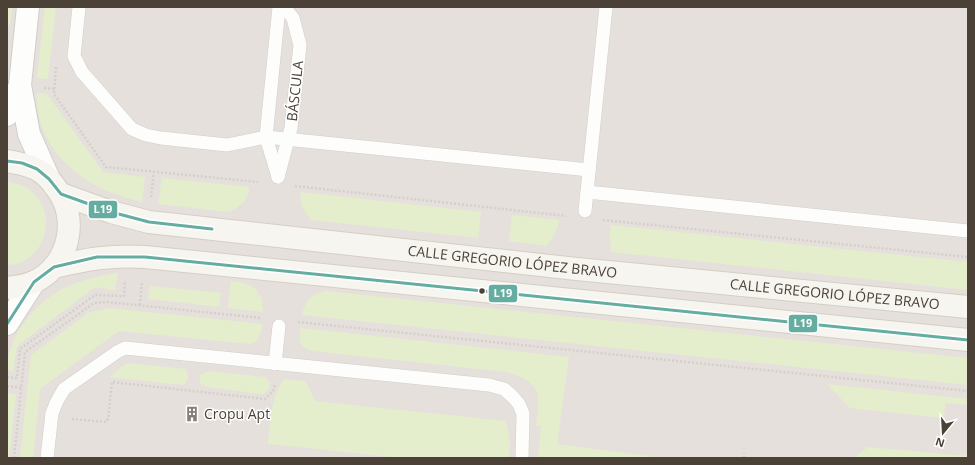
<svg xmlns="http://www.w3.org/2000/svg" width="975" height="465" viewBox="0 0 975 465" font-family="'Open Sans',sans-serif">
	<style>
		.industrial { fill: #e6e0dc }
		.green { fill: #e4eecc }
		.lines { fill: none; stroke-linecap: round; stroke-linejoin: round }
		.lane-casing { stroke: #d1ceca; stroke-width: 14 }
		.street-casing { stroke: #d1ceca; stroke-width: 24 }
		.secondary-casing { stroke: #d4cec5; stroke-width: 24 }
		.path { stroke: #d3d0cb; stroke-width: 2.5; stroke-dasharray: 2 2; stroke-linecap: butt }
		.lane { stroke: #fdfdfc; stroke-width: 13 }
		.street { stroke: #fdfdfc; stroke-width: 22 }
		.secondary { stroke: #f7f5f0; stroke-width: 22 }
		.bus-1-casing { stroke: #fff; stroke-width: 6 }
		.bus-1 { stroke: #64ada0; stroke-width: 3 }
		.bus-dot { fill: #4b4137; stroke: #fff; stroke-width: 1.5 }
		.labels { text-anchor: middle; stroke-width: 3; stroke-linejoin: round; paint-order: stroke }
		.street-label { font-size: 14px; fill: #4b4137; stroke: #fff }
		.poi-label { font-size: 14px; fill: #4b4137; stroke: #fff; text-anchor: start }
		.line-badge { stroke: #fff; stroke-width: 1.5 }
		.badge-label { font-size: 11px; text-anchor: middle; font-weight: bold; fill: #fff }
	</style>
	<rect width="100%" height="100%" fill="#f3f0ed"/>
	<!-- industrial -->
	<rect class="industrial" x="7" y="7" width="961" height="451"/>
	<!-- green -->
	<g class="green">
		<path d="M7,7H12L10,25L7,26Z"/>
		<path d="M45,7H56L48,79L37,78Z"/>
		<path d="M36,93L47,94L103,172L145,177L142,202C97,192 54,167 40,121C38,112 37,102 36,93Z"/>
		<path d="M162,178L249,187V192L244,202L235,209L228,212L158,204Z"/>
		<path d="M7,182C15,183 23,185 30,190C60,212 45,265 7,265Z"/>
		<path d="M301,192L481,212L478,238L311,220C304,211 299,204 301,192Z"/>
		<path d="M512,215L559,220C558,230 553,238 546,246L509,241Z"/>
		<path d="M611,225L968,262V290L611,252L610,232Z"/>
		<path d="M118,273L115,290L95,287L17,346L13,371L7,370C7,339 31,308 57,292C75,281 97,276 118,273Z"/>
		<path d="M231,281C252,283 263,289 263,312L228,308Z"/>
		<path d="M150,286L221,293L219,307L148,299Z"/>
		<path d="M326,291L968,358V385L302,315C305,300 312,294 326,291Z"/>
		<path d="M109,308L262,324C261,334 260,342 249,344L119,331L40,389L33,458H20L31,355L88,313Z"/>
		<path d="M301,328L569,357L557,444L662,458H538L541,426H536C537,417 539,406 538,397C537,383 518,374 506,372L312,351C298,346 299,340 301,328Z"/>
		<path d="M128,363L186,369C189,376 189,380 183,385L110,377L121,367Z"/>
		<path d="M208,371L266,377L270,383L269,389L263,394L207,387L200,383V375Z"/>
		<path d="M284,379L306,381L315,401L506,421L510,442L509,458H402L268,444C271,421 270,398 284,379Z"/>
		<path d="M827,384L968,399V405L946,403L943,418L850,408Z"/>
		<path d="M7,393L16,394L9,458H7Z"/>
		<path d="M868,447L968,456V458H851L856,456Z"/>
	</g>
	<g class="lines">
		<!-- lane casing -->
		<g class="lane-casing">
			<g id="lane">
				<path d="M79,7L74,56L82,72L132,129L146,135L161,138L227,145L266,137L589,170"/>
				<path d="M278,177L291,128L300,45L293,18L284,7"/>
				<path d="M278,177L266,137L279,7"/>
				<path d="M587,192L968,231"/>
				<path d="M585,211L606,7"/>
				<path d="M275,364L279,326"/>
				<path d="M47,458L52,413L57,401L64,389L117,352L125,348L489,385L504,389L512,396L519,404L523,414L522,458"/>
			</g>
		</g>
		<!-- street casing -->
		<g class="street-casing">
			<g id="street">
				<path d="M28,7L20,85L29,134L49,179"/>
				<path d="M7,115L20,85"/>
				<path d="M7,324L34,282"/>
			</g>
		</g>
		<!-- secondary casing -->
		<g class="secondary-casing">
			<g id="secondary">
				<path d="M7,161C17,163 27,164 36,169C45,174 51,180 56,188C80,218 69,266 34,282C25,286 16,287 7,288"/>
				<path id="s1" d="M61,194L111,212L149,222L577,269L968,307"/>
				<path d="M54,267C87,259 110,255 145,257L968,340"/>
			</g>
		</g>
		<!-- path -->
		<g class="path">
			<path d="M56,67L54,94L106,167L258,182"/>
			<path d="M44,88L54,89"/>
			<path d="M295,186L566,216"/>
			<path d="M151,197L154,172"/>
			<path d="M603,220L968,257"/>
			<path d="M140,305L142,281"/>
			<path d="M298,322L968,391"/>
			<path d="M7,377L17,378L20,349L95,295L124,296L125,281"/>
			<path d="M7,386L22,388"/>
			<path d="M72,419L106,422L108,419L112,382L265,399L273,391L275,384"/>
			<path d="M14,458L25,352L94,303L107,302L261,318"/>
			<path d="M744,458V453"/>
		</g>
		<!-- lane -->
		<use href="#lane" class="lane"/>
		<!-- street -->
		<use href="#street" class="street"/>
		<!-- secondary -->
		<use href="#secondary" class="secondary"/>
		<!-- bus-1 casing -->
		<g class="bus-1-casing">
			<g id="bus-1">
				<path d="M7,161L22,163L37,169L49,179L61,194L111,212L149,222L212,229"/>
				<path d="M7,324L34,282L54,267L97,257H145L968,340"/>
			</g>
		</g>
		<!-- bus-1 -->
		<use href="#bus-1" class="bus-1"/>
	</g>
	<!-- icons -->
	<defs>
		<g id="building-bare" transform="scale(1.2)"><path d="M-4-6H4V6H1V3H-1V6H-4ZM-2.5-4.3h1.7v1.8h-1.7ZM.8-4.3h1.7v1.8H.8ZM-2.5-1h1.7V.8h-1.7ZM.8-1h1.7V.8H.8Z" fill="#867e77" stroke="#fff" stroke-width="2.5" paint-order="stroke"/></g>
	</defs>
	<g fill-rule="evenodd">
		<use href="#building-bare" x="192" y="414"/>
	</g>
	<!-- markers -->
	<circle class="bus-dot" cx="482" cy="291" r="3.5"/>
	<g class="labels">
		<!-- street labels -->
		<g class="street-label">
			<text transform="translate(295 91) rotate(-84)" y="5">BÁSCULA</text>
			<text dy="5" stroke="none"><textPath href="#s1" startOffset="458">CALLE GREGORIO LÓPEZ BRAVO</textPath></text>
			<text dy="5" stroke="none"><textPath href="#s1" startOffset="782">CALLE GREGORIO LÓPEZ BRAVO</textPath></text>
		</g>
		<!-- poi labels -->
		<g class="poi-label">
			<text x="204" y="419">Cropu Apt</text>
		</g>
	</g>
	<g class="line-badge">
		<rect x="88" y="200" width="30" height="19" rx="4" fill="#64ada0"/>
		<rect x="488" y="284" width="30" height="19" rx="4" fill="#64ada0"/>
		<rect x="788" y="314" width="30" height="19" rx="4" fill="#64ada0"/>
	</g>
	<g class="badge-label">
		<text x="103" y="213">L19</text>
		<text x="503" y="297">L19</text>
		<text x="803" y="327">L19</text>
	</g>
	<!-- border -->
	<rect width="975" height="465" fill="none" stroke="#4b4137" stroke-width="16"/>
	<!-- north arrow -->
	<g transform="translate(943 433) rotate(198)" stroke="#ffffff" stroke-width="3" paint-order="stroke">
	<path d="M0-3L7 15L0 10L-7 15Z" fill="#4b4137"/>
	<text y="-6" font-size="11" font-weight="bold" text-anchor="middle" fill="#4b4137">N</text>
	</g>
</svg>
